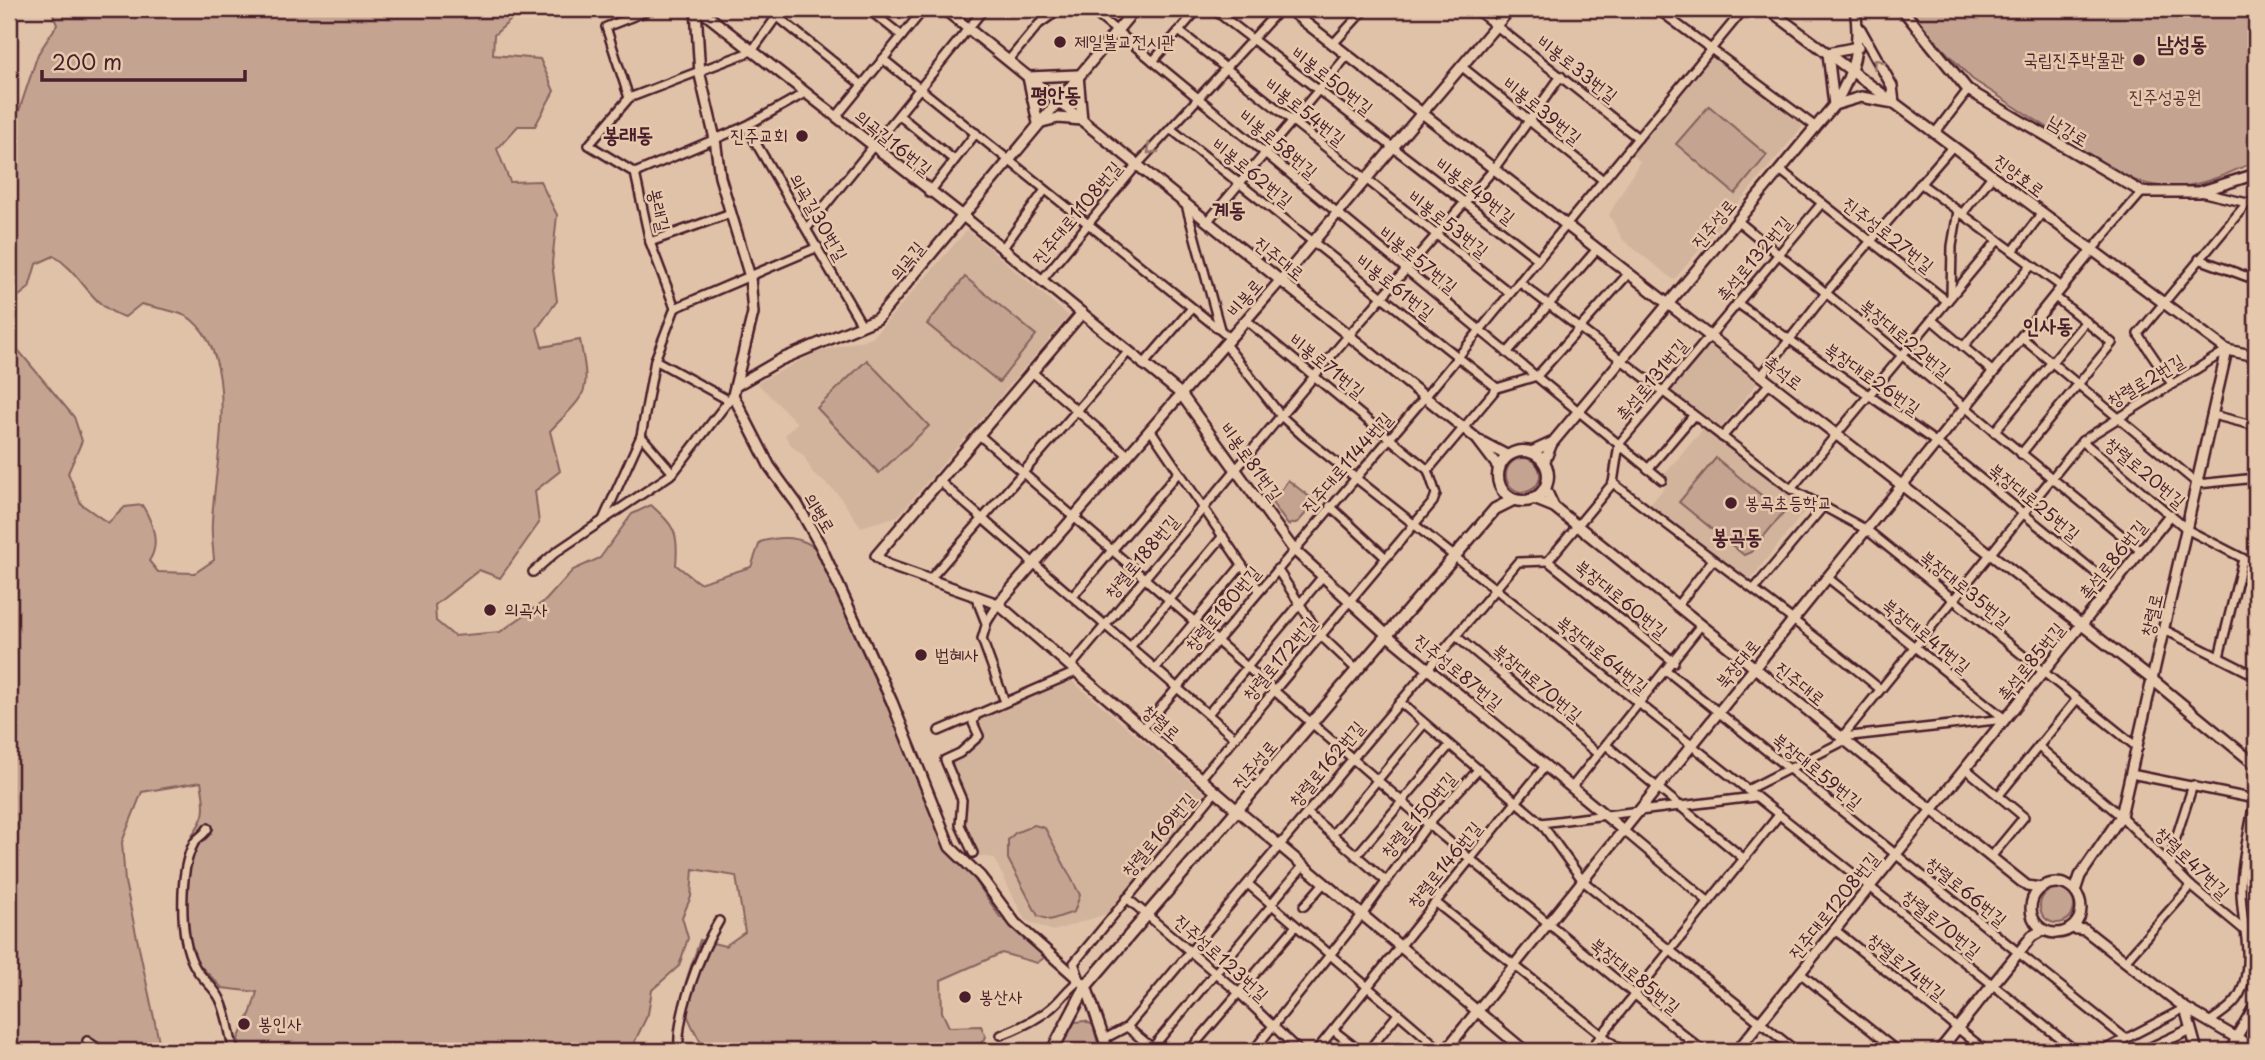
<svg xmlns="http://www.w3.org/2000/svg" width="2265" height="1060" viewBox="0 0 2265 1060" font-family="'Playpen Sans','Poor Story',sans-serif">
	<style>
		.built { fill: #d2b39c }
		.green { fill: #c4a491; stroke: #87625e; stroke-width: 2 }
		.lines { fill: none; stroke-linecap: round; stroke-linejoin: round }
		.minor-casing { stroke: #4a1f2b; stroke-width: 12 }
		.tertiary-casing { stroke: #4a1f2b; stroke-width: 14 }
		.secondary-casing { stroke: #4a1f2b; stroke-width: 15 }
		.minor { stroke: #e6c9ad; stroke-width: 7 }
		.tertiary { stroke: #e6c9ad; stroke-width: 9 }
		.secondary { stroke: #e6c9ad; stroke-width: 10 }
		.oneway { stroke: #98746c }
		.poi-dot { fill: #4a1f2b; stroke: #e6c9ad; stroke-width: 2.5 }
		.labels { text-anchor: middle; stroke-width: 5; stroke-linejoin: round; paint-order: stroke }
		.poi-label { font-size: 18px; fill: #4a1f2b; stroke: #e6c9ad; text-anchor: start }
		.street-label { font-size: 18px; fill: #4a1f2b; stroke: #e6c9ad }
		.park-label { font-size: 18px; fill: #5c333a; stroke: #e6c9ad }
		.quarter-label { font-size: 21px; font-weight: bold; fill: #4a1f2b; stroke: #e6c9ad }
	</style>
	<rect width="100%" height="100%" fill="#e0c2a8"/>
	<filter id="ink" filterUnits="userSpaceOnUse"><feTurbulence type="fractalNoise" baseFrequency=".0143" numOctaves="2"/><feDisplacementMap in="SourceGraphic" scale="14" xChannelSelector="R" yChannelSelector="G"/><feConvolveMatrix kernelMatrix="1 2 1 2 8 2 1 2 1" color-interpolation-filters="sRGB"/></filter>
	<g filter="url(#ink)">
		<!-- built -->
		<g class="built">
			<path d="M1711,55L1803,126L1674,280L1623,240L1609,215L1640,161L1629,153Z"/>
			<path d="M967,230L1069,316L898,516L861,527L837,493L813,473L804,456L790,444L785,435L797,423L757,383L817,352L872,338Z"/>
			<path d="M1703,338H1708L1761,378L1720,429L1664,387Z"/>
			<path d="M1705,427L1812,502L1750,580L1650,505L1669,482L1663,476Z"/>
			<path d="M1070,679L1208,796L1109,913L1053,931L1025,920L994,858L979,856L963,828L964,801L946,762L979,738L974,721Z"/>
		</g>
		<!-- green -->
		<g class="green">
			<path d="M51,9H530L513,18L494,35L493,55L540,59L554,91L535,126H518L497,149L510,182L540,181L557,215L552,263L557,301L537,329L542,347L580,340C591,395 588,391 550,431L560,471L535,491L539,523L500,578L479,570L435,605L436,621L454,636L500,632L546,600L573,570L600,558L632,514L651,505C675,527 679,532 676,565L699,583L751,567L760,542C783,535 807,536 823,556L887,700L944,846L969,871L1000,917L1048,946L1044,958L1037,963L1002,953L941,980L942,1012L949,1027L981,1026L986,1037L974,1051H706C674,997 681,997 700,940L725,946L745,932L736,876L693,869L691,897L682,917L688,938L679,966L652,990L648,1014L634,1043L635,1051H242L238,1039L251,1012L257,992L222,988C212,976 197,965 189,952C176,929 177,875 185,852C197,817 210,828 201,782L142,792L122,842L125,882L161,1051H9V339L74,417L82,441L68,473L81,504L108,523L125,507L142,505C152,521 161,544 149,561L158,572L195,573L214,560C213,547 211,534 212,522C214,465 242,363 192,320C181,311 155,308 141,304L125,317C90,307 83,274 54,256L36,264L29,288L9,304V141L38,54L57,25Z"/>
			<path d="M1909,9H2256V161C2207,183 2174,199 2121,175L1972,79L1925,30Z"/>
			<path d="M1709,106L1767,155L1735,194L1676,144Z"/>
			<path d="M965,277L1036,335L999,382L927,324Z"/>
			<path d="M867,360L929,426L879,473L817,408Z"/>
			<circle cx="1523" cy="475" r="17"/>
			<path d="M1716,458L1783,513L1751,552L1744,555L1679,502Z"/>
			<path d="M1288,480L1316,502L1298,522L1288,525L1268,497L1282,489Z"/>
			<path d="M1034,825L1045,828L1080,895L1074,912L1050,920L1038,916L1008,859V840L1015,833Z"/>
			<circle cx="2057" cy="906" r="17"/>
			<path d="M1085,1021L1093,1025L1100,1051H1058L1075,1022Z"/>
		</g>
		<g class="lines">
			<!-- minor casing -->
			<g class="minor-casing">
				<g id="minor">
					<path d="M768,9L862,85"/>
					<path d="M868,9L902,36"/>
					<path d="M1090,9L1662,480"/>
					<path d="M1213,9L1538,259"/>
					<path d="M1475,9L1638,138"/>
					<path d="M1657,9L1816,127"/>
					<path d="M1179,31L1510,293"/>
					<path d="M1333,44L1365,9"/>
					<path d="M883,59L1230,338"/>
					<path d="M1008,61L1039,24L1060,9"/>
					<path d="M1153,61L1198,9"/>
					<path d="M1461,66L1603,180"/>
					<path d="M629,98L606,27L652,9"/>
					<path d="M900,116L954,160"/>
					<path d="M836,117L924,9"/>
					<path d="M746,126L862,325"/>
					<path d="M1171,129L1497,388"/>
					<path d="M1935,133L1968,90"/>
					<path d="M1780,170L1947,301"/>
					<path d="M635,173L746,126L805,93"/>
					<path d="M1920,183L2062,287"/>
					<path d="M2200,192L2256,205"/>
					<path d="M929,193L976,133"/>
					<path d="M1186,205L1220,329"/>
					<path d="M1962,214L1992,176"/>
					<path d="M1738,221L2141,551"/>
					<path d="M1207,222L1348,55"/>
					<path d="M807,228L984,9"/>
					<path d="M650,242L731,213"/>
					<path d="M1002,249L1045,190"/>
					<path d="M2092,250L2142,192"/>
					<path d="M2013,251L2042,213"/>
					<path d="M2199,259L2256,280"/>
					<path d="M1041,281L1137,165L1280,9"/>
					<path d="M1519,282L1791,489L1867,530L2138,748"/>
					<path d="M1951,296L1952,246L1958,211"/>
					<path d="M1737,303L1937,443L2112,586"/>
					<path d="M675,308L818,247"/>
					<path d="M1932,320L1993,372"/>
					<path d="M2021,337L2198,484L2256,478"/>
					<path d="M1225,344L1281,416L1303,436L2076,1051"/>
					<path d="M1963,347L2031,265"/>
					<path d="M1507,353L1597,249"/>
					<path d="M655,360L728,400"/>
					<path d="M1143,365L1192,308"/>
					<path d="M1031,371L1128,455"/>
					<path d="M1761,376L1826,293L1953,146"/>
					<path d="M2172,384L2138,334L2247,203"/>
					<path d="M2213,415L2256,426"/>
					<path d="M1150,429L1259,590"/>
					<path d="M1994,432L2086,321"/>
					<path d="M978,434L1428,824L1703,1051"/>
					<path d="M641,436L673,473"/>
					<path d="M1722,437L1770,383"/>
					<path d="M2082,441L2188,530L2256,565"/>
					<path d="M1619,444L1822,203"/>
					<path d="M2021,454L2112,343L2054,296"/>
					<path d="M1648,469L1693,416"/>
					<path d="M1428,470L1497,388L1537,376L1629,273"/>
					<path d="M938,480L1235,738"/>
					<path d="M1613,483C1702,553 1794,617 1880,689"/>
					<path d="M1791,489L1998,240"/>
					<path d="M1330,506L1385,557"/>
					<path d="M603,520L641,436L655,360L675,308L650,242L635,173L589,145L629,98L752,51L782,9"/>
					<path d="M1548,561L1674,662"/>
					<path d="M1277,569L1320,635L1357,670"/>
					<path d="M533,572L556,552L673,473L733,395"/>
					<path d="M1828,578L2005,719"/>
					<path d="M930,579L1128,352"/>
					<path d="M1754,589L1822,508"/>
					<path d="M975,595L986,623"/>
					<path d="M1073,596L1179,472"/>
					<path d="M998,604L987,622L982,639L1005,702"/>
					<path d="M1677,606L1712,561"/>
					<path d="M2165,630L2256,676"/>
					<path d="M1457,637L1598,754"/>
					<path d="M1130,647L1223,536"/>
					<path d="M2219,657L2243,559"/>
					<path d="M1071,666L1348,336L1494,169L1561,76"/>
					<path d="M1155,669L1242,565"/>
					<path d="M1667,671L2125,1038"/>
					<path d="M1400,702L1541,823L1583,881L1796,1051"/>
					<path d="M1208,714L1323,576"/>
					<path d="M1143,728L1425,397L1744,9"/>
					<path d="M939,731L1076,672"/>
					<path d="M1842,737L2082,441L2227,350"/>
					<path d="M1842,737L2005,719"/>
					<path d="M1606,745L1743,858"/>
					<path d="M2039,747L2121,816L2191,886L2244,930"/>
					<path d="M1965,768L2024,817L1991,857"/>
					<path d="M2131,774L2255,799"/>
					<path d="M1201,778L1433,502L1436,494L1428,470L1246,320"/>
					<path d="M1572,787L1701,625"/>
					<path d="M1747,790L1846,740"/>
					<path d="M1999,795L2077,699"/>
					<path d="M1307,813L1386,881"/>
					<path d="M1541,823L1754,797"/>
					<path d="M208,828C204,836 197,837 194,843C179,870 179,938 194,965C200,978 214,986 220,999C228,1015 229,1034 234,1051"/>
					<path d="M1623,830L1709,902"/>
					<path d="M1332,835L1424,724"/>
					<path d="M973,853L960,825L962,800L945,760L960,753L979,736L973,723L976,715"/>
					<path d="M1356,856L1449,746"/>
					<path d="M2171,866L2174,844L2193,785"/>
					<path d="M1248,884L1442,1051"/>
					<path d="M1127,898L1239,993L1299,1051"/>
					<path d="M1435,902L1622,1051"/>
					<path d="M1271,904L1303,866"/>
					<path d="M1304,906L1324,883"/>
					<path d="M1835,930L1986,1051"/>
					<path d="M2125,961L2191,886"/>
					<path d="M1800,973L1897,1051"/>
					<path d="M2209,1022C2225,1011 2239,1003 2244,983C2253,950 2240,919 2241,886C2242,849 2255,815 2256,778"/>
					<path d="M1127,1027L1156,1051"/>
					<path d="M1333,1030L1360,1051"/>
					<path d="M1001,1035C1019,1028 1037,1020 1051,1008C1062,999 1068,988 1080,980L1074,963L1216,791"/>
					<path d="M1104,1039L1127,1027L1518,562L1548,561L1613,483L1619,444"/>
					<path d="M87,1041L102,1051"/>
					<path d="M1152,1048L1272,905"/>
					<path d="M679,1051C676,1015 700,952 719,921"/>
					<path d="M1189,1051L1296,926"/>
					<path d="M1253,1051L1362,915L1428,824L1477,771"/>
					<path d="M1316,1051L1546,765"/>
					<path d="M1368,1051L1398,1014"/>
					<path d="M1589,1051L1779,815"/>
					<path d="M2102,1051L2185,1008"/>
				</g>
			</g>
			<!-- tertiary casing -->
			<g class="tertiary-casing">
				<g id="tertiary">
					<path d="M696,9L700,75L715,139L720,177L750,277L753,313L733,395L770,467L797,504L821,547L892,702L950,847L980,876L1015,923L1086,986L1108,1051"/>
					<path d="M699,9L963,216L1181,394L1293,549L1387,635L1623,830"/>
					<path d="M944,9L1477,439L1499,468"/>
					<path d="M1288,9L2154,681L2256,765"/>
					<path d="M1768,9L2227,350L2256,356"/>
					<path d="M1902,9L1968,90L2142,192H2199L2256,174"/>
					<path d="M1858,47L1828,53L1834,105L1861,97L1894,103L1892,86L1860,29"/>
					<path d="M1078,75L1082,120L1058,118L1038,123L1028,77Z"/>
					<path d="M1082,313L876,556L888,565L998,604L1237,810L1525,1051"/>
					<path d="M737,385L780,360L877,319L1135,9"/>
					<path d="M1478,440L1508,456"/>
					<path d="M1531,452L1553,442L1834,105C1854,74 1861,45 1855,9"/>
					<path d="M1544,463L1552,443"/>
					<path d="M1545,488L1554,507"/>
					<path d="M1534,499L1554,507L2027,886L2040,888"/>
					<path d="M998,604L1280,281L1510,9"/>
					<circle cx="2056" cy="908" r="25"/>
					<path d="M2075,891L2080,876L2121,816L2227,350"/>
					<path d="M2071,928L2085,930L2185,1008L2256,1049"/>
					<path d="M2185,1008L2197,1051"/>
					<path d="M1445,1051L2092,250"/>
					<path d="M1737,1051L2170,515"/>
					<path d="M1939,1051L2032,936L2043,930"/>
					<path d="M2144,1051L2189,1030"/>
					<path d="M2232,1051L2236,1038L2256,1004"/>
				</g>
			</g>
			<!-- secondary casing -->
			<g class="secondary-casing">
				<g id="secondary">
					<circle cx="1523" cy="476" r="25"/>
					<path d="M1052,1051L1086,986L1495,509L1513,500"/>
				</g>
			</g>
			<!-- minor -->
			<use href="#minor" class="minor"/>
			<!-- tertiary -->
			<use href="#tertiary" class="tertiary"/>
			<!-- secondary -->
			<use href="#secondary" class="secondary"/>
		</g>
		<!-- one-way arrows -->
		<defs><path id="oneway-chevron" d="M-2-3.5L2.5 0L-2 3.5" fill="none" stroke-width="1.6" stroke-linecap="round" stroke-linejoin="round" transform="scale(1.75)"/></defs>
		<g class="oneway">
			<use href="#oneway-chevron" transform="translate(1878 63) rotate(-122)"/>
			<use href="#oneway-chevron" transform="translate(1151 150) rotate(133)"/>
		</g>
	</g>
	<!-- markers -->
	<g class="poi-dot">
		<circle cx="1060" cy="42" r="7"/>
		<circle cx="2139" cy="60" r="7"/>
		<circle cx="802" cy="136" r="7"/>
		<circle cx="1731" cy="503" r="7"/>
		<circle cx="490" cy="610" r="7"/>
		<circle cx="921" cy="655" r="7"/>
		<circle cx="965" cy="997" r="7"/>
		<circle cx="244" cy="1024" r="7"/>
	</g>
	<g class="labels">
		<!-- poi labels -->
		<g class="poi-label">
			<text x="1074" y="48">제일불교전시관</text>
			<text x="2125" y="66" text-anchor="end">국립진주박물관</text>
			<text x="788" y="142" text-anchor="end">진주교회</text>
			<text x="1745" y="509">봉곡초등학교</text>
			<text x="504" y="616">의곡사</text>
			<text x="935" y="661">법혜사</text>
			<text x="979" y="1003">봉산사</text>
			<text x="258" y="1030">봉인사</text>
		</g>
		<!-- street labels -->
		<g class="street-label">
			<text transform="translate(1577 69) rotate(38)" y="6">비봉로33번길</text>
			<text transform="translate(1332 81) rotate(38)" y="6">비봉로50번길</text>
			<text transform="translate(1542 111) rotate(39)" y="6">비봉로39번길</text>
			<text transform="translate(1305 112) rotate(38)" y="6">비봉로54번길</text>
			<text transform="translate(2068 131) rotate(31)" y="6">남강로</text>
			<text transform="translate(893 143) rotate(39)" y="6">의곡길16번길</text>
			<text transform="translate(1278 144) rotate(40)" y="6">비봉로58번길</text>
			<text transform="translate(1252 173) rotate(39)" y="6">비봉로62번길</text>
			<text transform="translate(2019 176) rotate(37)" y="6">진양호로</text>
			<text transform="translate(1475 191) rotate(38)" y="6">비봉로49번길</text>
			<text transform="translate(659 210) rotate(77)" y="6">봉래길</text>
			<text transform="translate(1077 213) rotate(-50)" y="6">진주대로1108번길</text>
			<text transform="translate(818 217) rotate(60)" y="6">의곡길30번길</text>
			<text transform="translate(1448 224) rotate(38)" y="6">비봉로53번길</text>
			<text transform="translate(1714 224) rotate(-50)" y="6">진주성로</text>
			<text transform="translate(1888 235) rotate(38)" y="6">진주성로27번길</text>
			<text transform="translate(1279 259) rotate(39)" y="6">진주대로</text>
			<text transform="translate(1754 259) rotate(-50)" y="6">촉석로132번길</text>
			<text transform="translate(1418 260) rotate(39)" y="6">비봉로57번길</text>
			<text transform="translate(907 261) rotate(-51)" y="6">의곡길</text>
			<text transform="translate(1395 287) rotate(38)" y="6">비봉로61번길</text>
			<text transform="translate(1245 298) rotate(-49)" y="6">비봉로</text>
			<text transform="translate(1905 339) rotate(40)" y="6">북장대로22번길</text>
			<text transform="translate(1327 366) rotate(39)" y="6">비봉로71번길</text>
			<text transform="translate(1783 373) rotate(38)" y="6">촉석로</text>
			<text transform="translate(1872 379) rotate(35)" y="6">북장대로26번길</text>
			<text transform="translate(1652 380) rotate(-50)" y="6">촉석로131번길</text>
			<text transform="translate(2146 381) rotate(-31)" y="6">창렬로2번길</text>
			<text transform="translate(1251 462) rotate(54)" y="6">비봉로81번길</text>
			<text transform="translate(1347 463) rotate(-49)" y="6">진주대로1144번길</text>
			<text transform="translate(2145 473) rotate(40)" y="6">창렬로20번길</text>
			<text transform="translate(2034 502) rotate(39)" y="6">북장대로25번길</text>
			<text transform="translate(819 513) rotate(59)" y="6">의병로</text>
			<text transform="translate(1142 557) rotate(-50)" y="6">창렬로188번길</text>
			<text transform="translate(2113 560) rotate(-51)" y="6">촉석로86번길</text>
			<text transform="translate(1965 589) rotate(39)" y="6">북장대로35번길</text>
			<text transform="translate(1621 599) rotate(39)" y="6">북장대로60번길</text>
			<text transform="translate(1223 609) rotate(-50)" y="6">창렬로180번길</text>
			<text transform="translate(2152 615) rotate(-77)" y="6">창렬로</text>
			<text transform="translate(1926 636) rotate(39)" y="6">북장대로41번길</text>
			<text transform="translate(1602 655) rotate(39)" y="6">북장대로64번길</text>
			<text transform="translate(1280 659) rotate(-50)" y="6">창렬로172번길</text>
			<text transform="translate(2031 662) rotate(-51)" y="6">촉석로85번길</text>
			<text transform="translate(1738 664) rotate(-50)" y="6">북장대로</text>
			<text transform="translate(1458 672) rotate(39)" y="6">진주성로87번길</text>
			<text transform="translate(1537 683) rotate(40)" y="6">북장대로70번길</text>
			<text transform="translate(1800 684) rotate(39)" y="6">진주대로</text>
			<text transform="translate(1161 723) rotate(41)" y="6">창렬로</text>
			<text transform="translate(1327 764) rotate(-50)" y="6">창렬로162번길</text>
			<text transform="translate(1255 765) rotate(-49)" y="6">진주성로</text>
			<text transform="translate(1817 771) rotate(39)" y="6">북장대로59번길</text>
			<text transform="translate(1419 815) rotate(-50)" y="6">창렬로150번길</text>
			<text transform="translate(1159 835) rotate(-50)" y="6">창렬로169번길</text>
			<text transform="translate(2192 863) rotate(43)" y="6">창렬로47번길</text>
			<text transform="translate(1445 865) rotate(-51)" y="6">창렬로146번길</text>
			<text transform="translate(1966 892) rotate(39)" y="6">창렬로66번길</text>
			<text transform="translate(1834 906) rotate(-51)" y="6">진주대로1208번길</text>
			<text transform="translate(1941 924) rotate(39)" y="6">창렬로70번길</text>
			<text transform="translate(1221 958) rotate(42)" y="6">진주성로123번길</text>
			<text transform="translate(1906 967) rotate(39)" y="6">창렬로74번길</text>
			<text transform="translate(1635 976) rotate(39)" y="6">북장대로85번길</text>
		</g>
		<!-- park labels -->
		<g class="park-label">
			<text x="2165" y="103">진주성공원</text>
		</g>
		<!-- quarter labels -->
		<g class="quarter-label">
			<text x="2182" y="51">남성동</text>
			<text x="1056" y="102">평안동</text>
			<text x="628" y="142">봉래동</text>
			<text x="1229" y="217">계동</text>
			<text x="2048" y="333">인사동</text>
			<text x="1737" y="544">봉곡동</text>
		</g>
	</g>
	<!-- margin -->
	<rect width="2265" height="1060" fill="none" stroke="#e6c9ad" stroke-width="35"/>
	<rect x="18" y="18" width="2230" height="1025" fill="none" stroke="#4a1f2b" stroke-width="2.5" filter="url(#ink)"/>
	<!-- scale -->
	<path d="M42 70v10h203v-10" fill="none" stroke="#4a1f2b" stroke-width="3.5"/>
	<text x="52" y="70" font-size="21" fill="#4a1f2b" stroke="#e6c9ad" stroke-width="5" paint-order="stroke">200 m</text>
</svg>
